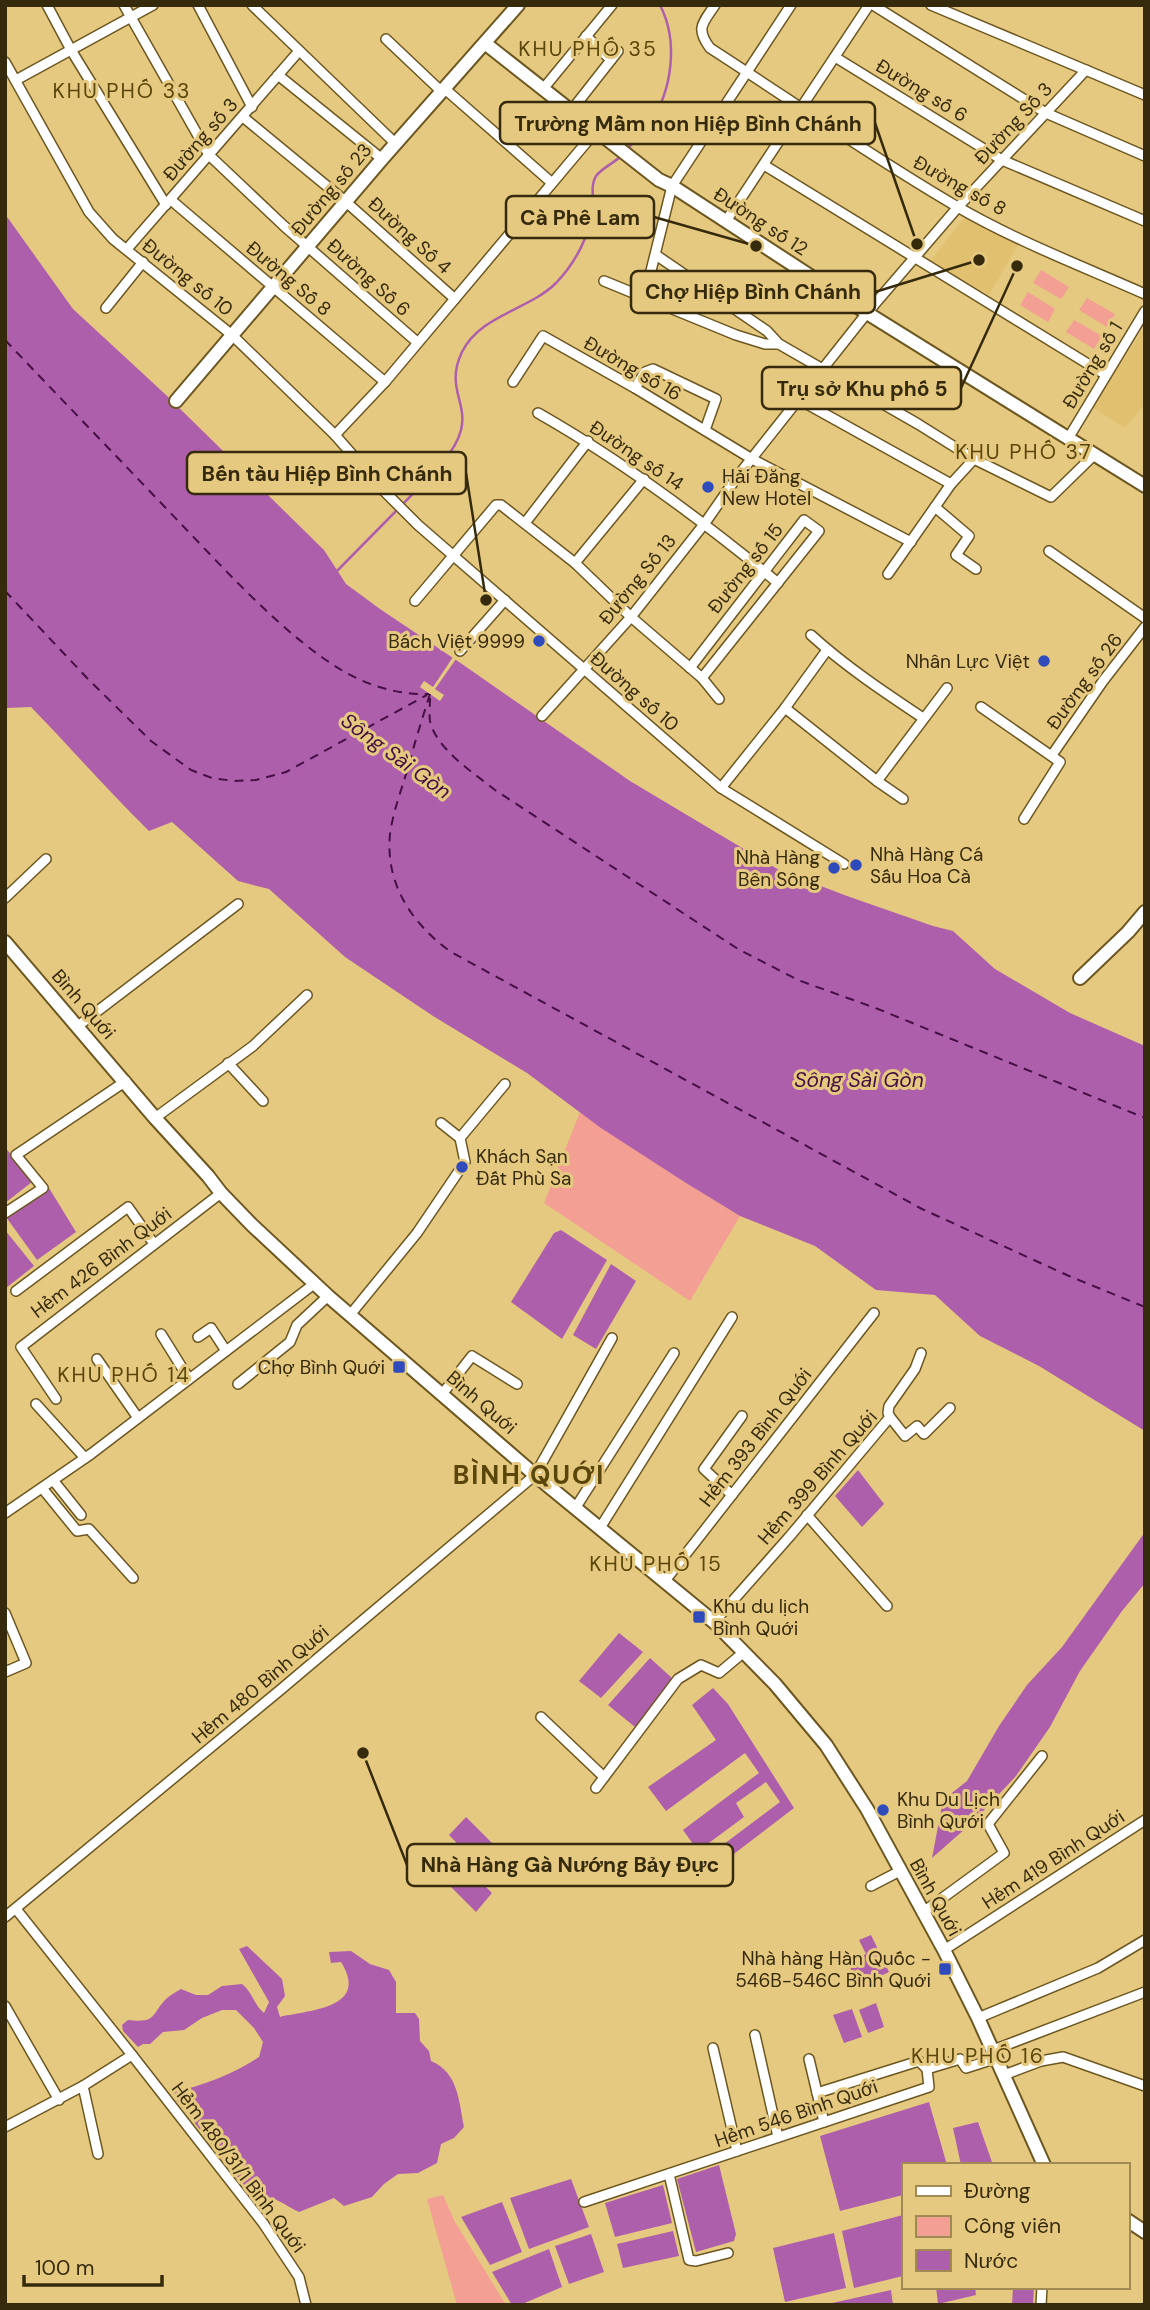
<svg xmlns="http://www.w3.org/2000/svg" width="1150" height="2310" viewBox="0 0 1150 2310" font-family="'DM Sans',sans-serif">
	<style>
		.built { fill: #e1c070 }
		.green { fill: #f39f94 }
		.water { fill: #ae5fac }
		.pier { fill: #e6c981 }
		.lines { fill: none; stroke-linecap: round; stroke-linejoin: round }
		.stream { stroke: #ae5fac; stroke-width: 2.5 }
		.ferry { stroke: #441043; stroke-width: 2; stroke-dasharray: 9 7; stroke-linecap: butt }
		.street-casing { stroke: #6c5720; stroke-width: 12 }
		.secondary-casing { stroke: #6c5720; stroke-width: 16 }
		.street { stroke: #fff; stroke-width: 9 }
		.secondary { stroke: #fff; stroke-width: 12 }
		.poi-dot { fill: #2f4bbb; stroke: #e6c981; stroke-width: 2.5 }
		.labels { text-anchor: middle; stroke-width: 6; stroke-linejoin: round; paint-order: stroke }
		.street-label { font-size: 19px; fill: #362a0c; stroke: #e6c981 }
		.poi-label { font-size: 19px; fill: #362a0c; stroke: #e6c981; text-anchor: start }
		.neighbourhood-label { font-size: 21px; letter-spacing: 2px; fill: #5a460a; stroke: #e6c981 }
		.water-label { font-size: 21px; font-style: italic; fill: #441043; stroke: #e6c981 }
		.district-label { font-size: 26px; font-weight: bold; letter-spacing: 2px; fill: #5a460a; stroke: #e6c981 }
		.leader { fill: none; stroke: #362a0c; stroke-width: 2.5 }
		.callout-dot { fill: #362a0c; stroke: #e6c981; stroke-width: 2.5 }
		.callout { fill: #e6c981; stroke: #362a0c; stroke-width: 2.5 }
		.callout-label { font-size: 21px; text-anchor: middle; font-weight: bold; fill: #362a0c }
	</style>
	<rect width="100%" height="100%" fill="#e6c981"/>
	<!-- built -->
	<g class="built">
		<path d="M965,217L1018,245L989,295L930,261Z"/>
		<path d="M1142,331L1145,333V404L1125,428L1092,407Z"/>
	</g>
	<!-- green -->
	<g class="green">
		<path d="M1041,270L1069,287L1061,299L1033,283Z"/>
		<path d="M1028,292L1055,309L1048,322L1020,305Z"/>
		<path d="M1087,298L1115,314L1107,327L1079,310Z"/>
		<path d="M1074,320L1102,336L1094,349L1066,332Z"/>
		<path d="M580,1112L686,1183L740,1216L690,1301L544,1203Z"/>
		<path d="M443,2195L455,2222L506,2305H457L427,2199Z"/>
	</g>
	<!-- water -->
	<g class="water">
		<path d="M5,214L73,309L165,394L324,550L346,584L380,609L462,664L630,781L779,870L847,896L933,926L953,931L995,969L1070,1013L1145,1046V1431L1039,1366L980,1336L935,1295L876,1290L815,1246L740,1216L686,1183L601,1128L527,1073L433,1016L345,957L269,889L238,881L172,822L149,831C108,791 71,748 31,707L5,708Z"/>
		<path d="M5,1147L32,1182L5,1203Z"/>
		<path d="M49,1188L76,1232L37,1260L6,1217Z"/>
		<path d="M5,1230L34,1266L6,1288L5,1286Z"/>
		<path d="M561,1230L607,1260L562,1339L511,1302L554,1233Z"/>
		<path d="M611,1264L636,1281L596,1349L573,1335Z"/>
		<path d="M858,1470L884,1504L862,1527L835,1496Z"/>
		<path d="M1145,1532V1583L1122,1611L1080,1671L1050,1727L1016,1776L974,1821L932,1858L943,1800L967,1781L999,1726L1027,1685L1062,1647Z"/>
		<path d="M619,1633L643,1652L601,1698L579,1681Z"/>
		<path d="M650,1658L673,1679L635,1727L608,1705Z"/>
		<path d="M713,1688L728,1704L794,1808L714,1869L704,1859L780,1802L766,1782L736,1803L744,1817L698,1851L683,1830L759,1773L745,1753L666,1811L648,1787L716,1740L692,1705Z"/>
		<path d="M466,1817L515,1866L499,1887L449,1835Z"/>
		<path d="M444,1845L492,1893L476,1912L426,1862Z"/>
		<path d="M871,1935L889,1972L860,1986L847,1962L866,1954L859,1940Z"/>
		<path d="M247,1946L282,1979L285,1996L277,2007L280,2017C309,2010 370,2009 341,1962L331,1963L329,1952L351,1951L370,1964L389,1970L396,1982V2013H415L419,2019L420,2041L429,2051L431,2061C458,2072 459,2101 464,2127L454,2138L441,2144L437,2163L418,2173L398,2174L384,2184L372,2197L344,2206L334,2198L299,2212C283,2204 272,2194 252,2195L174,2097L175,2092C204,2085 233,2074 259,2057L263,2042L254,2028L236,2010H222L202,2018L184,2030L163,2032L150,2044H143L138,2047L123,2031L122,2025L128,2020C157,2023 150,2016 166,1999C170,1995 176,1992 181,1989L196,1995H208L222,1986L242,1984C253,1993 254,2005 264,2013L269,2002L239,1949Z"/>
		<path d="M876,2003L884,2027L868,2033L859,2010Z"/>
		<path d="M852,2009L862,2037L844,2043L833,2015Z"/>
		<path d="M929,2102L947,2165H903V2195L840,2211L820,2136Z"/>
		<path d="M978,2122L993,2165H961L953,2128Z"/>
		<path d="M719,2165L736,2234L734,2241L696,2252L677,2179Z"/>
		<path d="M571,2179L589,2227L529,2249L510,2198Z"/>
		<path d="M663,2185L672,2223L615,2237L605,2203Z"/>
		<path d="M502,2202L522,2252L490,2265L461,2217Z"/>
		<path d="M903,2215V2276L854,2288L842,2231Z"/>
		<path d="M673,2231L679,2256L623,2268L617,2244Z"/>
		<path d="M834,2233L846,2288L785,2302L773,2248Z"/>
		<path d="M591,2234L604,2272L569,2284L555,2246Z"/>
		<path d="M549,2249L562,2287L520,2305H512L492,2272Z"/>
		<path d="M936,2287H975L976,2295L938,2304Z"/>
		<path d="M1013,2287H1034L1033,2305H1012Z"/>
		<path d="M891,2290L893,2305H823Z"/>
	</g>
	<!-- pier -->
	<path class="pier" d="M453,657L456,659L435,689L444,695L440,701L420,687L424,681L433,687Z"/>
	<g class="lines">
		<!-- stream -->
		<g class="stream">
			<path d="M628,148C635,141 644,133 650,124C672,90 679,42 660,5"/>
			<path d="M402,505C420,486 455,456 461,430C468,402 445,387 462,352C480,315 529,310 556,283C576,262 590,235 593,207C594,196 590,186 596,176C602,168 614,163 621,156"/>
			<path d="M336,572L397,510"/>
		</g>
		<!-- ferry -->
		<g class="ferry">
			<path d="M5,340C64,402 123,463 182,525C228,573 286,637 343,671C369,686 399,695 429,694"/>
			<path d="M5,591L87,678L151,741L191,770L212,778L234,781L256,780L286,772L427,695"/>
			<path d="M430,694C422,719 414,745 407,771C401,791 393,812 390,834C385,884 412,924 451,952L922,1209L1069,1276L1145,1307"/>
			<path d="M430,698C430,705 429,714 430,721C436,749 474,773 495,790L738,949L798,980L878,1009L1145,1118"/>
		</g>
		<!-- street casing -->
		<g class="street-casing">
			<g id="street">
				<path d="M47,5L71,50L166,205"/>
				<path d="M124,5L209,155L284,226L417,342"/>
				<path d="M198,5L252,107"/>
				<path d="M252,5L396,144"/>
				<path d="M715,5C703,23 695,28 710,48C792,101 872,157 956,206C1016,241 1082,266 1145,294"/>
				<path d="M873,5L1046,113L1145,156"/>
				<path d="M931,5L1145,95"/>
				<path d="M586,36L611,60"/>
				<path d="M386,39L442,92"/>
				<path d="M835,57L1002,160L1145,221"/>
				<path d="M5,62L89,212L113,239L232,335L335,435L385,492L418,525L721,788L844,864"/>
				<path d="M278,75L382,159"/>
				<path d="M16,80L153,5"/>
				<path d="M445,89L552,183"/>
				<path d="M543,89L612,5"/>
				<path d="M571,111L618,51"/>
				<path d="M243,117L345,201L455,299"/>
				<path d="M764,165L1106,375"/>
				<path d="M171,200L385,382"/>
				<path d="M726,221L869,5"/>
				<path d="M127,249L299,51"/>
				<path d="M656,255L767,331L779,344L918,424L974,459L1051,497L1095,454"/>
				<path d="M604,281L736,335L765,344H779"/>
				<path d="M644,299L672,186L791,5"/>
				<path d="M106,308L143,262"/>
				<path d="M513,382L543,336L635,388L752,459L911,542"/>
				<path d="M635,388L645,372L653,369L716,399L705,430"/>
				<path d="M798,399L951,484"/>
				<path d="M538,413C624,462 702,520 778,583"/>
				<path d="M335,435L385,382L596,131"/>
				<path d="M1069,437L1145,311"/>
				<path d="M935,507L969,536L956,555L976,569"/>
				<path d="M525,523L588,441"/>
				<path d="M1049,551L1145,618"/>
				<path d="M575,563L644,479"/>
				<path d="M888,574L951,484L974,459"/>
				<path d="M415,601L496,505H501L575,563L631,617L702,678L719,699"/>
				<path d="M811,635C845,666 884,692 923,718"/>
				<path d="M460,651L505,600"/>
				<path d="M690,668L804,520L819,531L702,678"/>
				<path d="M981,707L1060,762L1024,819"/>
				<path d="M785,708L877,781L903,799"/>
				<path d="M542,716L631,617L705,523L737,477L867,313L958,207L1086,70"/>
				<path d="M1052,755L1103,681L1145,627"/>
				<path d="M877,781L947,688"/>
				<path d="M721,788L785,708L827,650"/>
				<path d="M5,898L46,859"/>
				<path d="M78,1026L238,904"/>
				<path d="M228,1063L263,1101"/>
				<path d="M155,1118L253,1046L307,995"/>
				<path d="M441,1123L460,1138"/>
				<path d="M5,1213L43,1188L16,1155L126,1081"/>
				<path d="M16,1291L128,1207L154,1244"/>
				<path d="M350,1315L417,1233L465,1162L460,1138L505,1084"/>
				<path d="M161,1334L189,1379"/>
				<path d="M198,1337L211,1328L226,1351"/>
				<path d="M97,1359L138,1418"/>
				<path d="M238,1384L290,1342L297,1325L328,1296"/>
				<path d="M443,1393L472,1356L517,1384"/>
				<path d="M56,1399L21,1347L221,1193"/>
				<path d="M36,1404L85,1458"/>
				<path d="M890,1417L888,1413L889,1406L915,1369L921,1353"/>
				<path d="M53,1480L81,1515"/>
				<path d="M42,1488L77,1531L89,1529L133,1578"/>
				<path d="M732,1495L704,1469L742,1416"/>
				<path d="M576,1507L674,1353"/>
				<path d="M5,1513L91,1454L314,1284"/>
				<path d="M807,1515L887,1606"/>
				<path d="M600,1528L732,1317"/>
				<path d="M664,1582L874,1313"/>
				<path d="M5,1613L26,1663L5,1672"/>
				<path d="M714,1622L790,1536L890,1417L905,1436L917,1426L924,1434L950,1408"/>
				<path d="M541,1717L604,1777"/>
				<path d="M596,1788L678,1679L701,1665L719,1673L744,1652"/>
				<path d="M871,1886L900,1871"/>
				<path d="M16,1909L132,2055L83,2086L98,2154"/>
				<path d="M922,1913L1004,1853L988,1824L1042,1756"/>
				<path d="M5,1917L279,1691L535,1475L612,1338"/>
				<path d="M944,1950L1145,1820"/>
				<path d="M5,2006L59,2100"/>
				<path d="M978,2018L1098,1968L1145,1940"/>
				<path d="M755,2035L778,2137"/>
				<path d="M713,2048L737,2151"/>
				<path d="M993,2050L1145,1992"/>
				<path d="M132,2055L263,2223L299,2277L306,2305"/>
				<path d="M809,2059L824,2122"/>
				<path d="M1004,2075L1041,2061L1063,2057L1145,2086"/>
				<path d="M817,2093L919,2061L927,2069"/>
				<path d="M5,2127L83,2086"/>
				<path d="M669,2174L689,2260L696,2261L728,2253"/>
				<path d="M584,2202L929,2087L927,2069L960,2059L966,2068L997,2058"/>
				<path d="M1041,2305L1042,2287"/>
			</g>
		</g>
		<!-- secondary casing -->
		<g class="secondary-casing">
			<g id="secondary">
				<path d="M486,44L659,180L672,186L867,313L1145,486"/>
				<path d="M176,401L382,159L518,5"/>
				<path d="M5,942L155,1118L208,1176L221,1193L252,1225L328,1296L535,1475L714,1622L775,1684L826,1745L867,1809L944,1950L978,2018L1044,2165"/>
				<path d="M1080,978L1128,932L1145,912"/>
				<path d="M1127,2220L1145,2232"/>
			</g>
		</g>
		<!-- street -->
		<use href="#street" class="street"/>
		<!-- secondary -->
		<use href="#secondary" class="secondary"/>
	</g>
	<!-- markers -->
	<g class="poi-dot">
		<circle cx="708" cy="487" r="7"/>
		<circle cx="539" cy="641" r="7"/>
		<circle cx="1044" cy="661" r="7"/>
		<circle cx="856" cy="865" r="7"/>
		<circle cx="834" cy="868" r="7"/>
		<circle cx="462" cy="1167" r="7"/>
		<rect x="392" y="1360" width="14" height="14" rx="3.5"/>
		<rect x="692" y="1610" width="14" height="14" rx="3.5"/>
		<circle cx="883" cy="1810" r="7"/>
		<rect x="938" y="1962" width="14" height="14" rx="3.5"/>
	</g>
	<g class="labels">
		<!-- street labels -->
		<g class="street-label">
			<text transform="translate(922 90) rotate(31)" y="7">Đường số 6</text>
			<text transform="translate(1013 123) rotate(-47)" y="7">Đường Số 3</text>
			<text transform="translate(200 139) rotate(-49)" y="7">Đường số 3</text>
			<text transform="translate(960 185) rotate(29)" y="7">Đường số 8</text>
			<text transform="translate(331 189) rotate(-50)" y="7">Đường số 23</text>
			<text transform="translate(761 221) rotate(33)" y="7">Đường số 12</text>
			<text transform="translate(410 235) rotate(42)" y="7">Đường Số 4</text>
			<text transform="translate(188 277) rotate(39)" y="7">Đường số 10</text>
			<text transform="translate(369 277) rotate(42)" y="7">Đường Số 6</text>
			<text transform="translate(289 278) rotate(40)" y="7">Đường Số 8</text>
			<text transform="translate(1092 365) rotate(-59)" y="7">Đường số 1</text>
			<text transform="translate(633 368) rotate(30)" y="7">Đường số 16</text>
			<text transform="translate(637 455) rotate(34)" y="7">Đường số 14</text>
			<text transform="translate(745 568) rotate(-52)" y="7">Đường số 15</text>
			<text transform="translate(637 579) rotate(-51)" y="7">Đường Số 13</text>
			<text transform="translate(1084 681) rotate(-54)" y="7">Đường số 26</text>
			<text transform="translate(635 691) rotate(41)" y="7">Đường số 10</text>
			<text transform="translate(84 1004) rotate(49)" y="7">Bình Quới</text>
			<text transform="translate(101 1262) rotate(-37)" y="7">Hẻm 426 Bình Quới</text>
			<text transform="translate(482 1402) rotate(41)" y="7">Bình Quới</text>
			<text transform="translate(755 1437) rotate(-52)" y="7">Hẻm 393 Bình Quới</text>
			<text transform="translate(817 1477) rotate(-49)" y="7">Hẻm 399 Bình Quới</text>
			<text transform="translate(260 1684) rotate(-40)" y="7">Hẻm 480 Bình Quới</text>
			<text transform="translate(1053 1859) rotate(-33)" y="7">Hẻm 419 Bình Quới</text>
			<text transform="translate(936 1897) rotate(61)" y="7">Bình Quới</text>
			<text transform="translate(796 2113) rotate(-19)" y="7">Hẻm 546 Bình Quới</text>
			<text transform="translate(239 2167) rotate(53)" y="7">Hẻm 480/31/1 Bình Quới</text>
		</g>
		<!-- poi labels -->
		<g class="poi-label">
			<text x="722" y="483">Hải Đăng<tspan x="722" dy="22">New Hotel</tspan></text>
			<text x="525" y="648" text-anchor="end">Bách Việt 9999</text>
			<text x="1030" y="668" text-anchor="end">Nhân Lực Việt</text>
			<text x="870" y="861">Nhà Hàng Cá<tspan x="870" dy="22">Sấu Hoa Cà</tspan></text>
			<text x="820" y="864" text-anchor="end">Nhà Hàng<tspan x="820" dy="22">Bên Sông</tspan></text>
			<text x="476" y="1163">Khách Sạn<tspan x="476" dy="22">Đất Phù Sa</tspan></text>
			<text x="385" y="1374" text-anchor="end">Chợ Bình Quới</text>
			<text x="713" y="1613">Khu du lịch<tspan x="713" dy="22">Bình Quới</tspan></text>
			<text x="897" y="1806">Khu Du Lịch<tspan x="897" dy="22">Bình Qưới</tspan></text>
			<text x="931" y="1965" text-anchor="end">Nhà hàng Hàn Quốc -<tspan x="931" dy="22">546B-546C Bình Quới</tspan></text>
		</g>
		<!-- neighbourhood labels -->
		<g class="neighbourhood-label">
			<text x="588" y="56">KHU PHỐ 35</text>
			<text x="122" y="98">KHU PHỐ 33</text>
			<text x="1024" y="459">KHU PHỐ 37</text>
			<text x="124" y="1382">KHU PHỐ 14</text>
			<text x="656" y="1571">KHU PHỐ 15</text>
			<text x="978" y="2063">KHU PHỐ 16</text>
		</g>
		<!-- water labels -->
		<g class="water-label">
			<text transform="translate(396 756) rotate(36)" y="7">Sông Sài Gòn</text>
			<text x="859" y="1087">Sông Sài Gòn</text>
		</g>
		<!-- district labels -->
		<g class="district-label">
			<text x="529" y="1484">BÌNH QUỚI</text>
		</g>
	</g>
	<!-- callouts -->
	<path class="leader" d="M917 244L875 123M756 246L654 217M979 260L875 292M1017 266L961 388M486 600L466 473M363 1753L407 1865"/>
	<g class="callout-dot">
		<circle cx="917" cy="244" r="7"/>
		<circle cx="756" cy="246" r="7"/>
		<circle cx="979" cy="260" r="7"/>
		<circle cx="1017" cy="266" r="7"/>
		<circle cx="486" cy="600" r="7"/>
		<circle cx="363" cy="1753" r="7"/>
	</g>
	<g class="callout">
		<rect x="500" y="102" width="375" height="42" rx="7"/>
		<rect x="506" y="196" width="148" height="42" rx="7"/>
		<rect x="631" y="271" width="244" height="42" rx="7"/>
		<rect x="762" y="367" width="199" height="42" rx="7"/>
		<rect x="187" y="452" width="279" height="42" rx="7"/>
		<rect x="407" y="1844" width="326" height="42" rx="7"/>
	</g>
	<g class="callout-label">
		<text x="688" y="131">Trường Mầm non Hiệp Bình Chánh</text>
		<text x="580" y="225">Cà Phê Lam</text>
		<text x="753" y="299">Chợ Hiệp Bình Chánh</text>
		<text x="862" y="396">Trụ sở Khu phố 5</text>
		<text x="327" y="481">Bến tàu Hiệp Bình Chánh</text>
		<text x="570" y="1872">Nhà Hàng Gà Nướng Bảy Đực</text>
	</g>
	<!-- border -->
	<rect width="1150" height="2310" fill="none" stroke="#362a0c" stroke-width="14"/>
	<!-- legend -->
	<rect x="902" y="2163" width="228" height="126" fill="#e6c981" stroke="#a08952" stroke-width="2"/>
	<rect x="916" y="2186" width="35" height="10" fill="#ffffff" stroke="#a08952" stroke-width="2"/>
	<text x="964" y="2198" font-size="21" fill="#362a0c">Đường</text>
	<rect x="916" y="2216" width="35" height="21" fill="#f39f94" stroke="#a08952" stroke-width="2"/>
	<text x="964" y="2233" font-size="21" fill="#362a0c">Công viên</text>
	<rect x="916" y="2250" width="35" height="21" fill="#ae5fac" stroke="#a08952" stroke-width="2"/>
	<text x="964" y="2268" font-size="21" fill="#362a0c">Nước</text>
	<!-- scale -->
	<path d="M24 2275v10h138v-10" fill="none" stroke="#362a0c" stroke-width="3.5"/>
	<text x="35" y="2275" font-size="21" fill="#362a0c" stroke="#e6c981" stroke-width="5" paint-order="stroke">100 m</text>
</svg>
